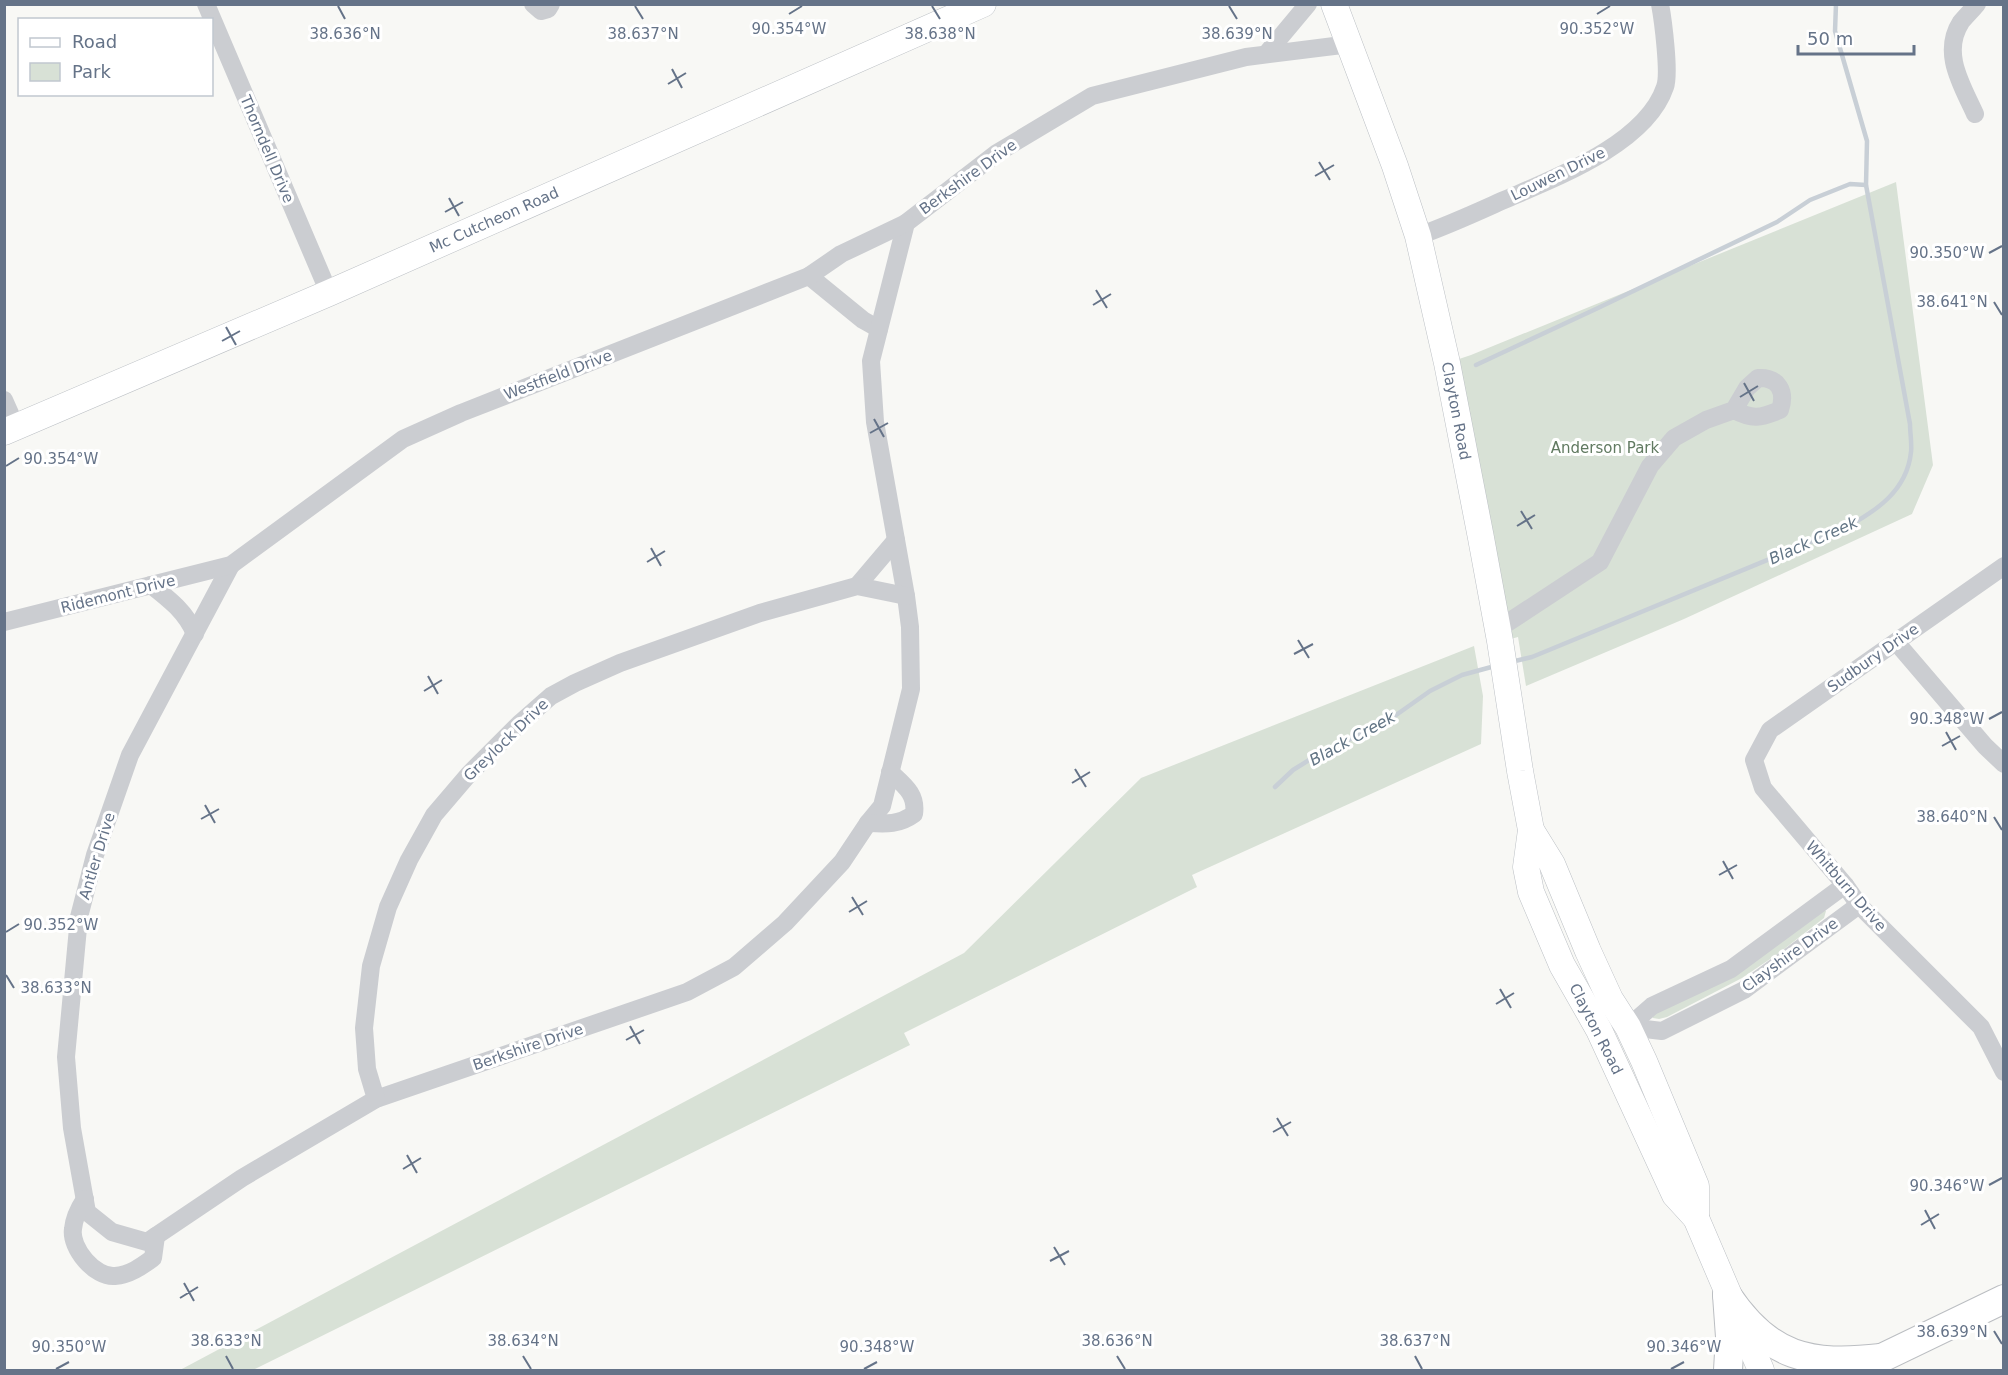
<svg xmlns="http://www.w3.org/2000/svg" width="2008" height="1375" viewBox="0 0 2008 1375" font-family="'DejaVu Sans',sans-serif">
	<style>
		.green { fill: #d8e1d6 }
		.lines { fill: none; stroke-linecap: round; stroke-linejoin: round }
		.stream { stroke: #c8cfd6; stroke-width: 4.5 }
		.secondary-casing { stroke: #bcc0c5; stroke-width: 27 }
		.primary-casing { stroke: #bbbec2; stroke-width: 30 }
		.street { stroke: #cbcdd1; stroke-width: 18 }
		.secondary { stroke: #fff; stroke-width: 26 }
		.primary { stroke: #fff; stroke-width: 28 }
		.ticks { fill: none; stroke: #657388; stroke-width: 2 }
		.labels { text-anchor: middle; stroke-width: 6; stroke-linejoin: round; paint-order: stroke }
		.street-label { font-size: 15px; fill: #657388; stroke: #fff }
		.park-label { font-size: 15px; fill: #617a61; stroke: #fff }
		.water-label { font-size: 16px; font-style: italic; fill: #617484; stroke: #fff }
		.ticks-label { font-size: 15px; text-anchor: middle; fill: #657388; stroke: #fff; stroke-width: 6; stroke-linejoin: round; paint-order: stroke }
	</style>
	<rect width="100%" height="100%" fill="#f8f8f5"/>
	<!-- green -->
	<g class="green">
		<path d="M1896,182L1933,465L1912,514L1684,619L1526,686L1518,637L1500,642L1447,363L1471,355Z"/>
		<path d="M1474,646L1483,696L1481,744L1192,875L1197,887L904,1033L910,1045L253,1370H180L964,953L1141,778Z"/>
		<path d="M1822,908L1826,911L1824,918L1779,953L1742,978L1667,1017L1659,1019L1653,1018L1651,1015Z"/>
	</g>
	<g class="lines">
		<!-- stream -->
		<g class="stream">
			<path d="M1476,365L1598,308L1777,222L1810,200L1850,184L1866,185"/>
			<path d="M1511,662L1532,657L1845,528C1876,511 1907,491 1911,452C1912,443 1910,433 1910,424L1866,185L1867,141L1835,31L1836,4"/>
			<path d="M1275,787L1293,770L1314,757L1389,720L1430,691L1462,675L1495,666"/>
		</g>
		<!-- secondary casing -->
		<g class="secondary-casing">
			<g id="secondary">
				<path d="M1334,4L1395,166L1418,236L1447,363L1481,538L1500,641L1520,771L1531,830L1552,864L1588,951L1610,999L1628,1027L1644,1061L1696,1186V1218"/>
				<path d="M4,432L329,293L983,4"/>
				<path d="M1531,830L1526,867L1531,892L1562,965L1599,1030L1675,1195L1696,1218L1761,1370"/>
			</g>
		</g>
		<!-- primary casing -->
		<g class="primary-casing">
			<g id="primary">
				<path d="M1727,1295C1769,1358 1810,1366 1881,1358"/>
				<path d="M1727,1295L1730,1337L1728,1370"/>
				<path d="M1865,1366L2004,1299"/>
			</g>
		</g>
		<!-- street -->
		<g class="street">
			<path d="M206,4L329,293"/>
			<path d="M533,4L541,11L548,9L551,4"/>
			<path d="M1267,53L1308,4"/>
			<path d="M1975,114C1962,85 1941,53 1961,22C1966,16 1972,10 1977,4"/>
			<path d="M1418,236C1447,226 1475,213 1504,200C1555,178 1646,144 1665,87C1670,74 1663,20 1660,4"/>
			<path d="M809,276L863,320L879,329"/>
			<path d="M4,400L16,427"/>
			<path d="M231,565L130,755L95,855L79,917L66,1057L72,1128L87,1212L112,1232L147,1242L242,1178L376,1099L687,992L734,967L785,923L842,862L868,823L882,806L911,689L910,627L906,596L875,422L871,361L906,223L997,153L1092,96L1246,57L1350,44"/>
			<path d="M2004,566L1770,730L1754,760L1763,788L1845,885L1859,905L1981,1027L2004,1072"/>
			<path d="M151,585C169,599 186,612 195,634"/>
			<path d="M857,586L896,540"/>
			<path d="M4,622L231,565L403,439L461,413L809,276L841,254L906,223"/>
			<path d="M1498,629L1600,562L1650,466L1674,438L1706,420L1734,410L1747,388L1758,378C1779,377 1786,392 1780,410C1760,418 1753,420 1734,410"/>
			<path d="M1896,642L1985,746L2004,764"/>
			<path d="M868,823C886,824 899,825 914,814C917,794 904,785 890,772"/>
			<path d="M1628,1027L1662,1031L1744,990L1859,905"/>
			<path d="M1628,1027L1652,1006L1731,969L1845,885"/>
			<path d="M376,1099L367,1069L364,1028L371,966L388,907L409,860L434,815L469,774L519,724L551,696L575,683L620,663L760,613L857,586L906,596"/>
			<path d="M85,1199C79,1208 74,1218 73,1229C70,1248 95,1278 115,1276C130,1275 142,1266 153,1258L156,1236"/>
		</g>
		<!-- secondary -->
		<use href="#secondary" class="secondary"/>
		<!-- primary -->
		<use href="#primary" class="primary"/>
	</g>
	<!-- ticks -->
	<path class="ticks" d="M338,6L345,19M635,6L643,19M932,6L940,19M1229,6L1237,19M789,14L802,6M1597,14L1610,6M672,69L682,88M668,84L686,73M1319,162L1330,180M1315,176L1334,165M449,198L459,216M445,212L463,202M1989,253L2002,246M1096,290L1107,308M1994,302L2002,315M1093,305L1111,294M226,327L236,345M222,341L240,331M1744,383L1754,401M1740,397L1758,386M874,419L884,437M870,433L888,423M6,466L19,458M1521,511L1532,529M1517,526L1535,515M651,548L661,566M647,562L665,551M1298,640L1309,658M1294,654L1313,644M428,676L438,694M424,691L442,680M1989,719L2002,712M1946,732L1956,750M1942,746L1960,736M1075,769L1086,787M1072,783L1090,772M205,805L215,823M1994,817L2002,830M201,819L219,809M1723,861L1733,879M1719,875L1737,865M852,897L863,915M849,912L867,901M6,932L19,924M6,975L14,988M1500,989L1511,1008M1496,1004L1514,993M630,1026L640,1044M626,1040L644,1030M1277,1118L1288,1136M1273,1132L1291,1122M407,1155L417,1173M403,1169L421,1158M1989,1185L2002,1178M1925,1210L1935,1229M1921,1225L1939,1214M1054,1247L1065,1265M1050,1261L1069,1251M184,1283L194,1301M180,1298L198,1287M1994,1331L2002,1344M226,1356L233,1369M523,1356L531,1369M1117,1356L1125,1369M1415,1356L1422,1369M56,1369L69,1362M864,1369L877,1362M1671,1369L1684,1362"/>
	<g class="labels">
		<!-- street labels -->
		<g class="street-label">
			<text transform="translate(267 149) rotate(67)" y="5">Thorndell Drive</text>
			<text transform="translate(1558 174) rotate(-26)" y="5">Louwen Drive</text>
			<text transform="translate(968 177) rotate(-36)" y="5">Berkshire Drive</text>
			<text transform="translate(494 220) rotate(-24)" y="5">Mc Cutcheon Road</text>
			<text transform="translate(558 375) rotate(-21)" y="5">Westfield Drive</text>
			<text transform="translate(1456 411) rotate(79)" y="5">Clayton Road</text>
			<text transform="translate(118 594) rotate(-14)" y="5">Ridemont Drive</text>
			<text transform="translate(1873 658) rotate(-35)" y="5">Sudbury Drive</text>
			<text transform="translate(506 740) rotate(-44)" y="5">Greylock Drive</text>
			<text transform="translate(97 856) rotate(-73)" y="5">Antler Drive</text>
			<text transform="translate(1846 886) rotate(49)" y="5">Whitburn Drive</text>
			<text transform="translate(1790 955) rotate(-36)" y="5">Clayshire Drive</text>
			<text transform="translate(1596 1029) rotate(63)" y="5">Clayton Road</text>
			<text transform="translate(528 1047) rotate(-19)" y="5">Berkshire Drive</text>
		</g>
		<!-- park labels -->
		<g class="park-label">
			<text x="1605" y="453">Anderson Park</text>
		</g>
		<!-- water labels -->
		<g class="water-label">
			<text transform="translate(1813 540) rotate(-24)" y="6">Black Creek</text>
			<text transform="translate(1352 738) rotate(-29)" y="6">Black Creek</text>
		</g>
	</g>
	<g class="ticks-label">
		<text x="789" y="34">90.354°W</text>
		<text x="1597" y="34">90.352°W</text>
		<text x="345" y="39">38.636°N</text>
		<text x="643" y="39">38.637°N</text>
		<text x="940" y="39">38.638°N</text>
		<text x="1237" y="39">38.639°N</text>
		<text x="1947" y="258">90.350°W</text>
		<text x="1952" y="307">38.641°N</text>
		<text x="61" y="464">90.354°W</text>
		<text x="1947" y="724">90.348°W</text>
		<text x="1952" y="822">38.640°N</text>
		<text x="61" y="930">90.352°W</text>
		<text x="56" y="993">38.633°N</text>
		<text x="1947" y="1191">90.346°W</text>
		<text x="1952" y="1337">38.639°N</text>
		<text x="226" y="1346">38.633°N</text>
		<text x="523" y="1346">38.634°N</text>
		<text x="1117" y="1346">38.636°N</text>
		<text x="1415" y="1346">38.637°N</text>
		<text x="69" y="1352">90.350°W</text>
		<text x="877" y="1352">90.348°W</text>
		<text x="1684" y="1352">90.346°W</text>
	</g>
	<!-- border -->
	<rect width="2008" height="1375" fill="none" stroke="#657388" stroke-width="12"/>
	<!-- legend -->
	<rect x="18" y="18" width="195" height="78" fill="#ffffff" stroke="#c1c7cf" stroke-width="1.5"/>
	<rect x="30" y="38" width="30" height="9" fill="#ffffff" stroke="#c1c7cf" stroke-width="1.5"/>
	<text x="72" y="48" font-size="18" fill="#657388">Road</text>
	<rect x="30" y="63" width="30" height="18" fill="#d8e1d6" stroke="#c1c7cf" stroke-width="1.5"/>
	<text x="72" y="78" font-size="18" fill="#657388">Park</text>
	<!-- scale -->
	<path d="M1798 45v9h116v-9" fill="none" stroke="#657388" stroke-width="3"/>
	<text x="1807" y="45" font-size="18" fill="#657388" stroke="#ffffff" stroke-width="4.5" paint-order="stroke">50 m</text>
</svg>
